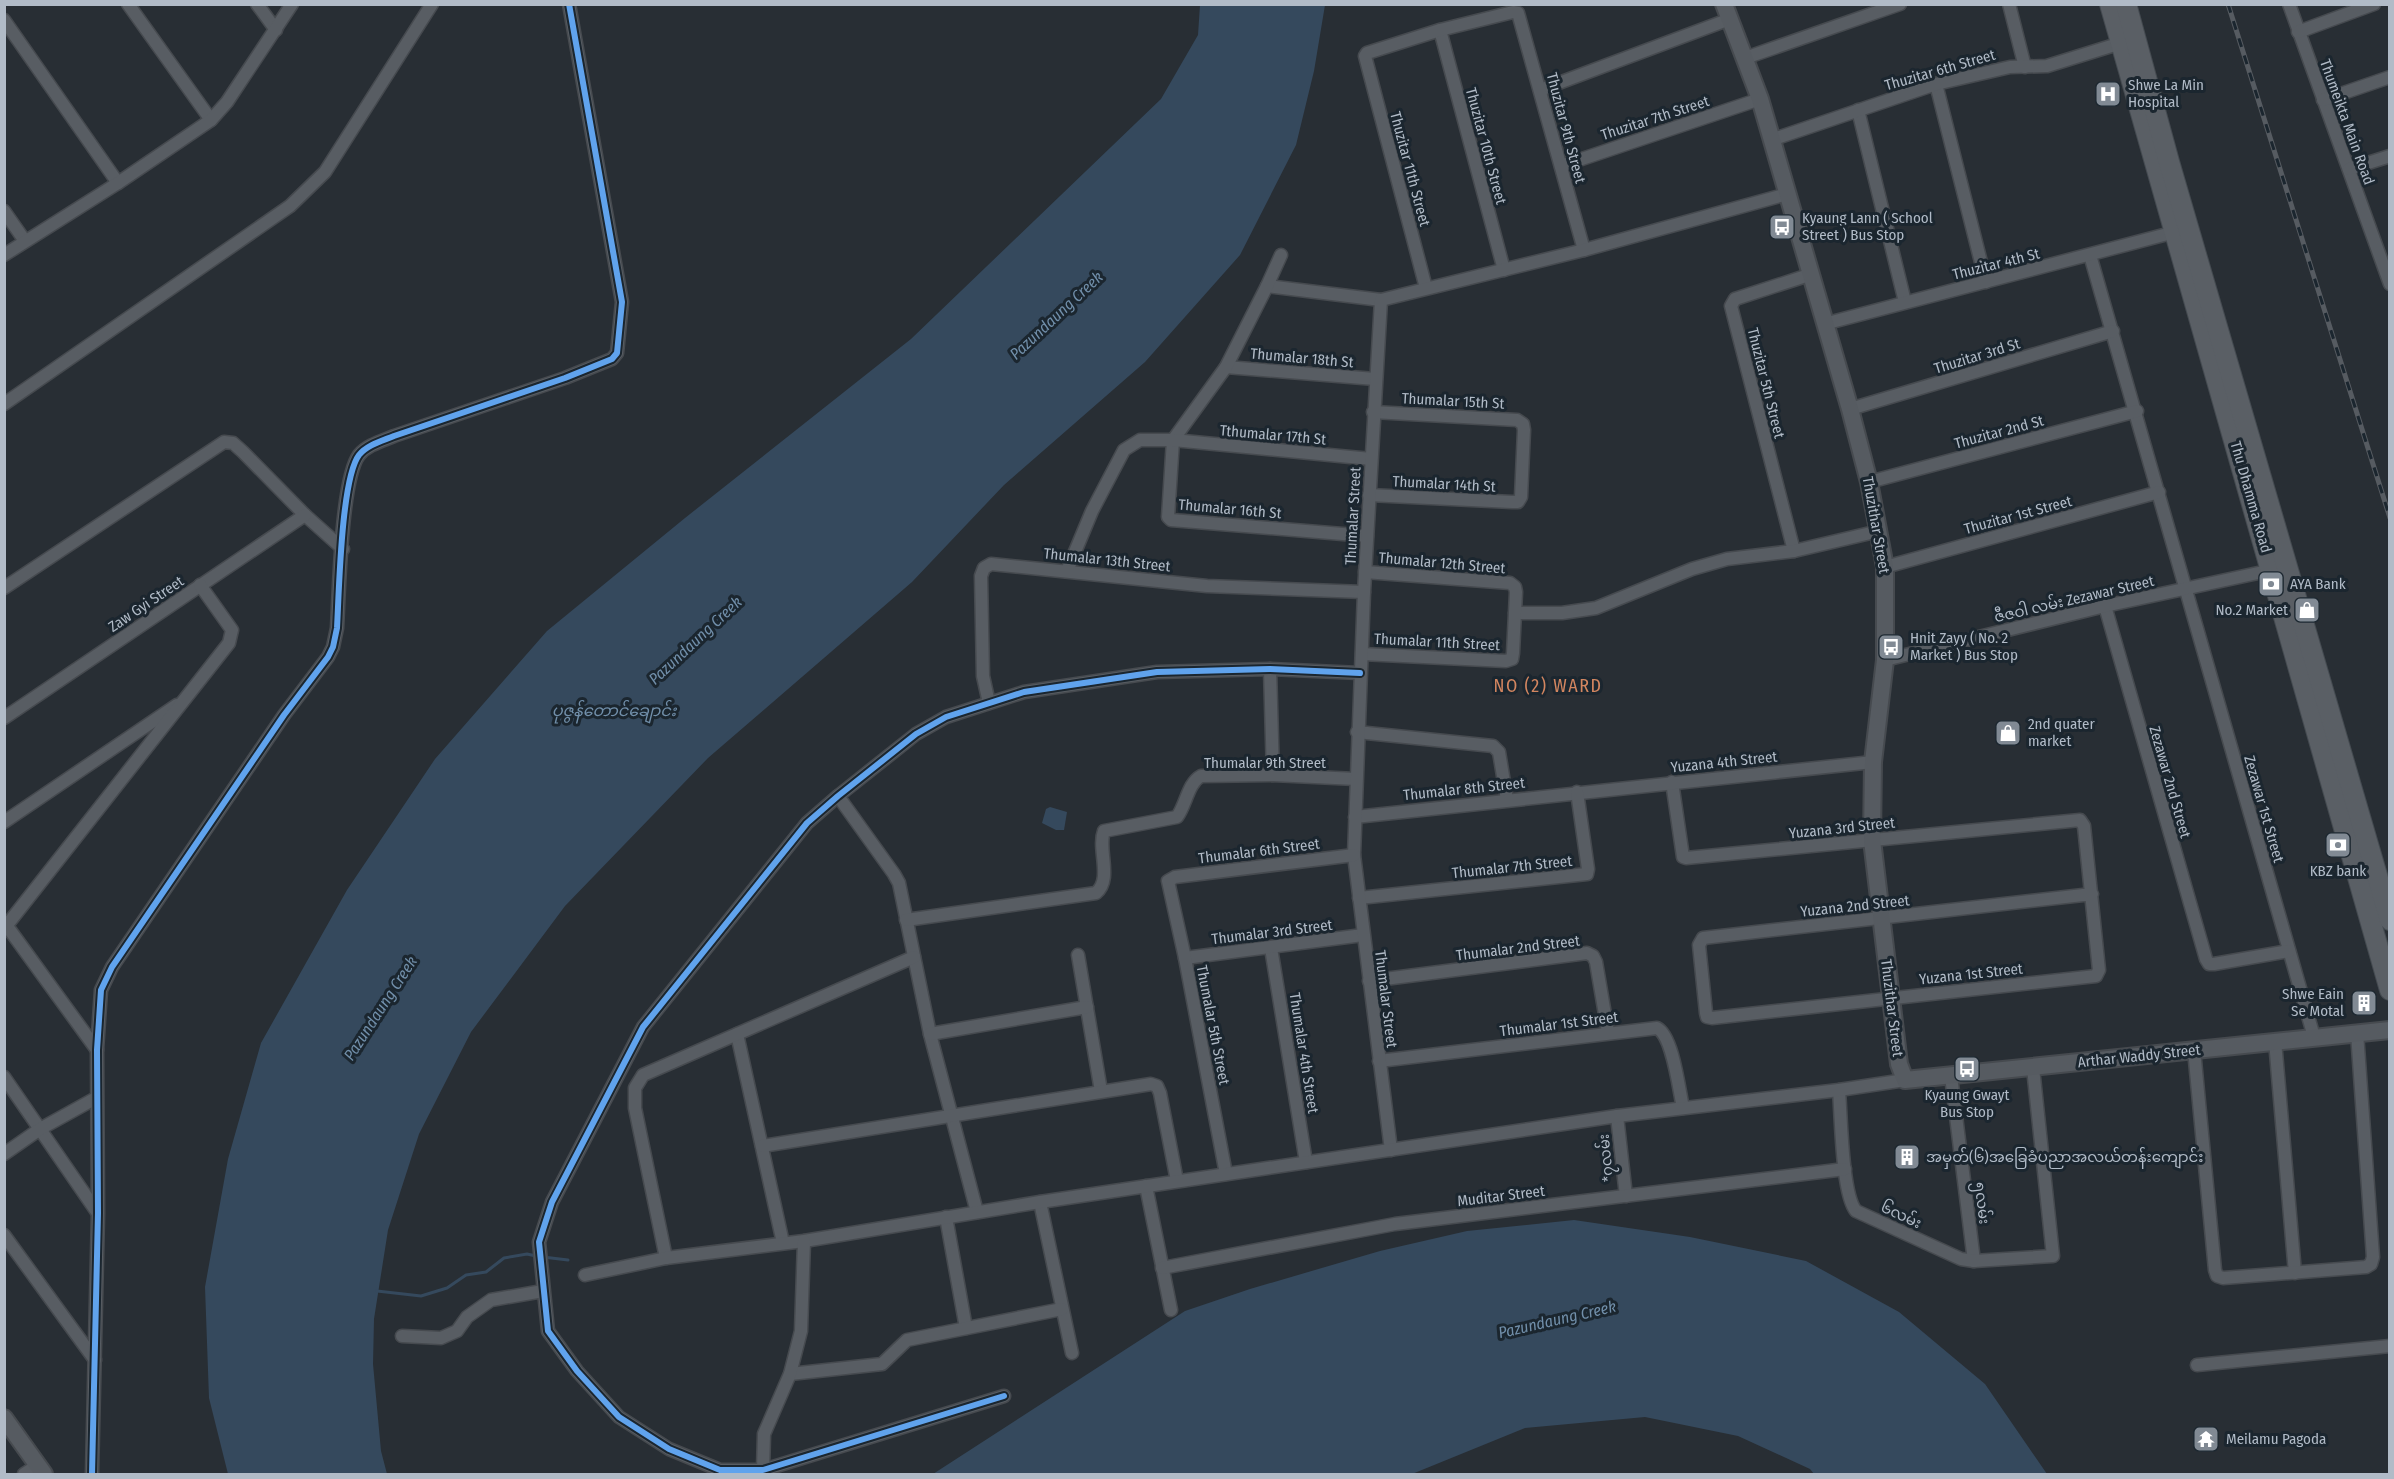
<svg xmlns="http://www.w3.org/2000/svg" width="2394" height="1479" viewBox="0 0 2394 1479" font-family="'Fira Sans Condensed','Noto Sans Myanmar',sans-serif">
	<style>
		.water { fill: #35495d }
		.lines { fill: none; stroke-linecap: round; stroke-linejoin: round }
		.stream { stroke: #35495d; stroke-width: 3 }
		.street-casing { stroke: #464a4f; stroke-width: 15 }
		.secondary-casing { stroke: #464a4f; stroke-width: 20 }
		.primary-casing { stroke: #454b51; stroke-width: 22 }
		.street { stroke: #585d63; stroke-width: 12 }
		.secondary { stroke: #565b61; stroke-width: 16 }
		.primary { stroke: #5a5f65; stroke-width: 20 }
		.rail-casing { stroke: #565b61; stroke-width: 5 }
		.rail { stroke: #1b262f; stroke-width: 3; stroke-dasharray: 9; stroke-linecap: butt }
		.cycleway-casing { stroke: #1b262f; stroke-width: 10 }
		.cycleway { stroke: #60a3ed; stroke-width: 6 }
		.labels { text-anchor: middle; stroke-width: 6; stroke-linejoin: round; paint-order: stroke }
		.street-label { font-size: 15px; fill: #b1bbc7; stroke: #1b262f }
		.poi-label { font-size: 15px; fill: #b1bbc7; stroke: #1b262f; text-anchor: start }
		.water-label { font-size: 16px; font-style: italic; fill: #718faa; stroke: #1b262f }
		.quarter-label { font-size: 18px; letter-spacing: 1.5px; fill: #d38660; stroke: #1b262f }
	</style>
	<rect width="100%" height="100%" fill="#282e34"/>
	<!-- water -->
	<g class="water">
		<path d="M1200,5H1325L1314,71L1296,145L1240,255L1145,362L1004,485L912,582L708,758L565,906L471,1032L419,1134L388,1230L374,1319L373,1364L381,1451L387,1474H228L209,1398L205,1287L228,1159L261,1043L347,890L435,759L547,631L685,518L911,339L1161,99L1198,35Z"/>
		<path d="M1050,807L1067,812L1064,830H1056L1042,823L1046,809Z"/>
		<path d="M1574,1220L1690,1237L1806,1261L1899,1312L1985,1384L2047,1474H1814L1810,1469L1738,1436L1645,1417L1525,1428L1412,1474H933L1185,1311L1250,1289L1380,1251L1467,1231Z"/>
	</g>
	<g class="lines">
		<!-- stream -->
		<g class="stream">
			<path d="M543,1257L568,1260"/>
			<path d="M377,1291L421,1296L447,1288L466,1275L486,1272L504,1258L527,1254L536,1256"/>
		</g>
		<!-- street casing -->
		<g class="street-casing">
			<g id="street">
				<path d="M128,4L211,120"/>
				<path d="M257,4L276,30"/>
				<path d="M2009,4L2025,67"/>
				<path d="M2289,4L2390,284"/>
				<path d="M4,20L118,183"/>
				<path d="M1440,30L1504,270"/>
				<path d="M2298,32L2374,4"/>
				<path d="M1745,58L1900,4"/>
				<path d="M1936,84L1986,282"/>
				<path d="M1540,90L1730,19"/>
				<path d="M2323,100L2390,77"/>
				<path d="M1858,110L1905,302"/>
				<path d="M1771,140L1936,84L2010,67L2047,66L2121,43"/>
				<path d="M1561,166L1760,99"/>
				<path d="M2349,169L2390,156"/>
				<path d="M4,211L25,241"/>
				<path d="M4,255L118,183L211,120L227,102L292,4"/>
				<path d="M2090,255L2314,1037"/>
				<path d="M1267,286L1381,300"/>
				<path d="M1426,288L1365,56L1367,53L1440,30L1513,12L1518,13L1584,250"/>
				<path d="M1824,324L2175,232"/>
				<path d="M1226,367L1375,379"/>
				<path d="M4,404L290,206L325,172L432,4"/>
				<path d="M1850,409L2113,331"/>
				<path d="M1173,440L1168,517L1171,520L1367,536"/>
				<path d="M1173,440L1226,367L1267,286L1281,255"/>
				<path d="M1869,482L2137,411"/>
				<path d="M1369,495L1512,502H1518L1521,497L1524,430L1523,424L1517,420L1373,412"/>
				<path d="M1794,551L1731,306L1735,299L1809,275"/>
				<path d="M1885,567L2159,492"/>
				<path d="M1067,571L1092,511L1124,450L1140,440H1173L1371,459"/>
				<path d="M4,588L224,442L233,443L243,452L305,515L343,549"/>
				<path d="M2105,606L2206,959L2209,964H2214L2289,951"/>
				<path d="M1515,613H1562L1596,608L1692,569L1727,559L1794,551L1879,531"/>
				<path d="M1362,654L1506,661L1512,659L1513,653L1516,592L1515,587L1510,583L1365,572"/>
				<path d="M1885,660L2105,606L2272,570"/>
				<path d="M1270,669L1273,775"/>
				<path d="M989,703L983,676L981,576L984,568L991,564L1207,586L1364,592"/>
				<path d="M4,718L305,515"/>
				<path d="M1357,732L1493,746L1499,752L1507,800"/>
				<path d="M1672,782L1683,857L1686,858L2080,820L2084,826L2099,970L2096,976L1712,1018L1707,1017L1706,1013L1699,945L1703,938L2092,894"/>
				<path d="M838,796L894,874L899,883L930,1034L977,1212"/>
				<path d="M1355,817L1873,762"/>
				<path d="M4,822L177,705"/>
				<path d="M1359,898L1587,874L1588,869L1577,792"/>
				<path d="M906,920L1096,893C1113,879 1097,849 1104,831L1177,817C1186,805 1188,783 1201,776L1273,775L1356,779"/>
				<path d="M4,922L97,1050"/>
				<path d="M7,925L229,643L232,630L200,585"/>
				<path d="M1271,948L1306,1162"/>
				<path d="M1078,955L1101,1091"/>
				<path d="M1185,958L1363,935"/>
				<path d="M1369,981L1587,953L1593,956L1596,962L1608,1032"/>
				<path d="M737,1034L783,1243"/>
				<path d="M930,1034L1087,1007"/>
				<path d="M2275,1041L2295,1273"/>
				<path d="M2194,1050L2215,1270L2217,1276L2223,1278L2366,1267L2371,1264L2373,1257L2357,1033"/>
				<path d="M1379,1061L1657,1028C1673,1036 1679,1090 1683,1108"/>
				<path d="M1951,1076L1974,1261"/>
				<path d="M4,1077L97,1212"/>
				<path d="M1839,1090C1841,1116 1842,1195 1856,1211L1961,1259L1974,1261L2053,1256L2033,1068"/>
				<path d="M1617,1116L1626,1196"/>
				<path d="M762,1146L1151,1084L1157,1086L1160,1093L1177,1181"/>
				<path d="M1391,1150L1354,855L1364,592L1381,300L1584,250L1787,194"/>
				<path d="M4,1154L40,1129L96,1098"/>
				<path d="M1226,1174L1185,958L1168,881L1175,877L1354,855"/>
				<path d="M1146,1186L1171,1310"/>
				<path d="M1040,1202L1072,1353"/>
				<path d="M946,1217L966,1328"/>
				<path d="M4,1235L95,1360"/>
				<path d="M666,1258L635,1108V1088L643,1075L914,957"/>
				<path d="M1162,1268L1395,1224L1845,1169"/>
				<path d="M585,1275L666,1258L804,1241L1040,1202L1617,1116L1839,1090L1905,1080"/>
				<path d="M402,1336L441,1338L457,1331L467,1317L491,1300L543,1291"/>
				<path d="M2197,1365L2390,1346"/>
				<path d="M790,1374L882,1364L907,1340L1062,1309"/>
				<path d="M1004,1396L763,1470H720L669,1449L619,1417L577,1371L548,1331L539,1242L552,1202L643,1027L807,823L838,796L916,734L946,717L1024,692L1157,672L1270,669L1360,673"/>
				<path d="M763,1470L764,1434L790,1374L801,1331L804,1241"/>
				<path d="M24,1474L38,1465"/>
				<path d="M92,1474L98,1213L97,1050L101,990L112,967L284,715L328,657L333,647L337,628C339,594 341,479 359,455C367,445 382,441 394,436L565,378L612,359L617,353L622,302L569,4"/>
			</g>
		</g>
		<!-- secondary casing -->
		<g class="secondary-casing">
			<g id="secondary">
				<path d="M1724,4L1760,99L1850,409L1869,482L1885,567V660L1873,762L1872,840L1899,1064L1905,1080L2390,1030"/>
				<path d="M4,1418L44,1474"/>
			</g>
		</g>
		<!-- primary casing -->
		<g class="primary-casing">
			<g id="primary">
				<path d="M2110,4L2390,990"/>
				<path d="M2126,4L2169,162L2390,920"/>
			</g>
		</g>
		<!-- street -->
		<use href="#street" class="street"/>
		<!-- secondary -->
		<use href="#secondary" class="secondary"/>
		<!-- primary -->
		<use href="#primary" class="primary"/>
		<!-- rail casing -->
		<g class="rail-casing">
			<path id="rail" d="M2228,4L2390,518"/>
		</g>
		<!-- rail -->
		<use href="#rail" class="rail"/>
		<!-- cycleway casing -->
		<g class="cycleway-casing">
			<g id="cycleway">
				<path d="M1004,1396L763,1470H720L669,1449L619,1417L577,1371L548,1331L539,1242L552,1202L643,1027L807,823L838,796L916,734L946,717L1024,692L1157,672L1270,669L1360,673"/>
				<path d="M92,1474L98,1213L97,1050L101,990L112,967L284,715L328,657L333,647L337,628C339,594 341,479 359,455C367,445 382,441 394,436L565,378L612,359L617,353L622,302L569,4"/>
			</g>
		</g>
		<!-- cycleway -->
		<use href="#cycleway" class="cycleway"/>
	</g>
	<!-- icons -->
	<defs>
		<g id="hospital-square" transform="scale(1.35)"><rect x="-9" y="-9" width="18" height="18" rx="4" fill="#818a94" stroke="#1b262f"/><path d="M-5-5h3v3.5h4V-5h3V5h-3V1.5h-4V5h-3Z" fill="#fff"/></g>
		<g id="bus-square" transform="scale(1.35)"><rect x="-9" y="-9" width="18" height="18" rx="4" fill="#818a94" stroke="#1b262f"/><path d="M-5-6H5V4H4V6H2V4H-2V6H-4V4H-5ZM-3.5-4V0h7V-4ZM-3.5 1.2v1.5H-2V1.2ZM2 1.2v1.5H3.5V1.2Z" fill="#fff"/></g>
		<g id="bank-square" transform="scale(1.35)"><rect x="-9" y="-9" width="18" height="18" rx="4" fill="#818a94" stroke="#1b262f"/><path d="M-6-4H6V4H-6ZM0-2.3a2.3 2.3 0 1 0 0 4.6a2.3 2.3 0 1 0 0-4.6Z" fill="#fff"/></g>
		<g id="shop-square" transform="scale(1.35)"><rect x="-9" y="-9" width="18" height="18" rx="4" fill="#818a94" stroke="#1b262f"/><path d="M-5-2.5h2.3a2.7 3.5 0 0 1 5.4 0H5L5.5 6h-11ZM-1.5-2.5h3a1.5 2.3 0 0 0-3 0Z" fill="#fff"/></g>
		<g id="building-square" transform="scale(1.35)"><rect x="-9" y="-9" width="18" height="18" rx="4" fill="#818a94" stroke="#1b262f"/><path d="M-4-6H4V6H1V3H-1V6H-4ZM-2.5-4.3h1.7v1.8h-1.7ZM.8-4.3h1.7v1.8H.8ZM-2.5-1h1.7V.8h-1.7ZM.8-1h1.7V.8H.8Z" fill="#fff"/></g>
		<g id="temple-square" transform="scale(1.35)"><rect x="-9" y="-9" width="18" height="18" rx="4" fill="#818a94" stroke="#1b262f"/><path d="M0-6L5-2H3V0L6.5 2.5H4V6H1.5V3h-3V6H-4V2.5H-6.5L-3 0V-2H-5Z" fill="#fff"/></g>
	</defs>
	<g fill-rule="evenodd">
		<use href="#hospital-square" x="2108" y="94"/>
		<use href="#bus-square" x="1782" y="227"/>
		<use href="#bank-square" x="2271" y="584"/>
		<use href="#shop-square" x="2307" y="610"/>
		<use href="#bus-square" x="1891" y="647"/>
		<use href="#shop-square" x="2008" y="733"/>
		<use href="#bank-square" x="2338" y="845"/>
		<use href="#building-square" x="2364" y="1003"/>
		<use href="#bus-square" x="1967" y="1069"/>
		<use href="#building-square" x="1907" y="1157"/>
		<use href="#temple-square" x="2206" y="1439"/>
	</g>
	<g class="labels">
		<!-- street labels -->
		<g class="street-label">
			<text transform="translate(1940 70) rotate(-16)" y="5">Thuzitar 6th Street</text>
			<text transform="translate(1655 118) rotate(-18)" y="5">Thuzitar 7th Street</text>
			<text transform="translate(2347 122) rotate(70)" y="5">Thumeikta Main Road</text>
			<text transform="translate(1566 128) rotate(75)" y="5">Thuzitar 9th Street</text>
			<text transform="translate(1486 146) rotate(75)" y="5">Thuzitar 10th Street</text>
			<text transform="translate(1410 169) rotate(75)" y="5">Thuzitar 11th Street</text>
			<text transform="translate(1996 264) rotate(-14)" y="5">Thuzitar 4th St</text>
			<text transform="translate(1977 356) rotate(-17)" y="5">Thuzitar 3rd St</text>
			<text transform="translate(1302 358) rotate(5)" y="5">Thumalar 18th St</text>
			<text transform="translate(1766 383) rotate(76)" y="5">Thuzitar 5th Street</text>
			<text transform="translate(1453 401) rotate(3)" y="5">Thumalar 15th St</text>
			<text transform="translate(1999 432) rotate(-15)" y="5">Thuzitar 2nd St</text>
			<text transform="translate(1273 435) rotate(5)" y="5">Tthumalar 17th St</text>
			<text transform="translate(1444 484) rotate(3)" y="5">Thumalar 14th St</text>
			<text transform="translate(2251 497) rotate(74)" y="5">Thu Dhamma Road</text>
			<text transform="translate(1230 509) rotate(5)" y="5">Thumalar 16th St</text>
			<text transform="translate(2018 515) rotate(-15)" y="5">Thuzitar 1st Street</text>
			<text transform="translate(1353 516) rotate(-87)" y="5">Thumalar Street</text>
			<text transform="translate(1876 525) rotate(80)" y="5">Thuzithar Street</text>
			<text transform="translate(1107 560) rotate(6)" y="5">Thumalar 13th Street</text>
			<text transform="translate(1442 563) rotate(5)" y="5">Thumalar 12th Street</text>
			<text transform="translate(2074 599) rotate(-13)" y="5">ဇီဇဝါ လမ်း Zezawar Street</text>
			<text transform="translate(146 604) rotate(-34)" y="5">Zaw Gyi Street</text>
			<text transform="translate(1437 642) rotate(3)" y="5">Thumalar 11th Street</text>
			<text transform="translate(1724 762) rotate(-6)" y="5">Yuzana 4th Street</text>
			<text x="1265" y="768">Thumalar 9th Street</text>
			<text transform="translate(2170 782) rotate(74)" y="5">Zezawar 2nd Street</text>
			<text transform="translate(1464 789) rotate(-6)" y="5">Thumalar 8th Street</text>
			<text transform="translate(2264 809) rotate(74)" y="5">Zezawar 1st Street</text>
			<text transform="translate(1842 828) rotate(-6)" y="5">Yuzana 3rd Street</text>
			<text transform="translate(1259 851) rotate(-7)" y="5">Thumalar 6th Street</text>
			<text transform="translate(1512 867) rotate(-6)" y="5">Thumalar 7th Street</text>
			<text transform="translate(1855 906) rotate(-6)" y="5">Yuzana 2nd Street</text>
			<text transform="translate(1272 932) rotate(-7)" y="5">Thumalar 3rd Street</text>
			<text transform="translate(1518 948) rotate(-7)" y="5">Thumalar 2nd Street</text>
			<text transform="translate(1971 974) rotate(-6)" y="5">Yuzana 1st Street</text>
			<text transform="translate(1386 999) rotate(83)" y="5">Thumalar Street</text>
			<text transform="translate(1892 1008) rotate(83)" y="5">Thuzithar Street</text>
			<text transform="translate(1559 1024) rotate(-7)" y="5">Thumalar 1st Street</text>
			<text transform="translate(1213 1025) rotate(79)" y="5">Thumalar 5th Street</text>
			<text transform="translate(1304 1053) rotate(81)" y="5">Thumalar 4th Street</text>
			<text transform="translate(2139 1056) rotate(-6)" y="5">Arthar Waddy Street</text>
			<text transform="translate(1606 1158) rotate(-96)" y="5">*၇လမ်း</text>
			<text transform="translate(1501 1196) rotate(-7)" y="5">Muditar Street</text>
			<text transform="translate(1982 1203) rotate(83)" y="5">၅လမ်း</text>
			<text transform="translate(1901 1215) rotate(25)" y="5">၆လမ်း</text>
		</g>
		<!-- poi labels -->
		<g class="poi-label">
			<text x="2128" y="90">Shwe La Min<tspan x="2128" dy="17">Hospital</tspan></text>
			<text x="1802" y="223">Kyaung Lann ( School<tspan x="1802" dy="17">Street ) Bus Stop</tspan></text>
			<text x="2290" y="589">AYA Bank</text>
			<text x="2288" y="615" text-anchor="end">No.2 Market</text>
			<text x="1910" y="643">Hnit Zayy ( No. 2<tspan x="1910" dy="17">Market ) Bus Stop</tspan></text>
			<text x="2028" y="729">2nd quater<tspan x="2028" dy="17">market</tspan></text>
			<text x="2338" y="876" text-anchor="middle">KBZ bank</text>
			<text x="2344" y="999" text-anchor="end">Shwe Eain<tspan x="2344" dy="17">Se Motal</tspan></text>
			<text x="1967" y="1100" text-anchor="middle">Kyaung Gwayt<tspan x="1967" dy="17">Bus Stop</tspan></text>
			<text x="1926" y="1162">အမှတ်(၆)အခြေခံပညာအလယ်တန်းကျောင်း</text>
			<text x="2226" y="1444">Meilamu Pagoda</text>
		</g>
		<!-- water labels -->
		<g class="water-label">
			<text transform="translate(1056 315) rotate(-43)" y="6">Pazundaung Creek</text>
			<text transform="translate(695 640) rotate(-43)" y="6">Pazundaung Creek</text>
			<text x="614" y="716">ပုဇွန်တောင်ချောင်း</text>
			<text transform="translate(380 1008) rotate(-57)" y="6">Pazundaung Creek</text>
			<text transform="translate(1557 1319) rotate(-13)" y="6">Pazundaung Creek</text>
		</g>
		<!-- quarter labels -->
		<g class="quarter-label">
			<text x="1548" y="692">NO (2) WARD</text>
		</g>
	</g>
	<!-- border -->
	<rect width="2394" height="1479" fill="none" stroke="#b1bbc7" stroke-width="12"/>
</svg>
